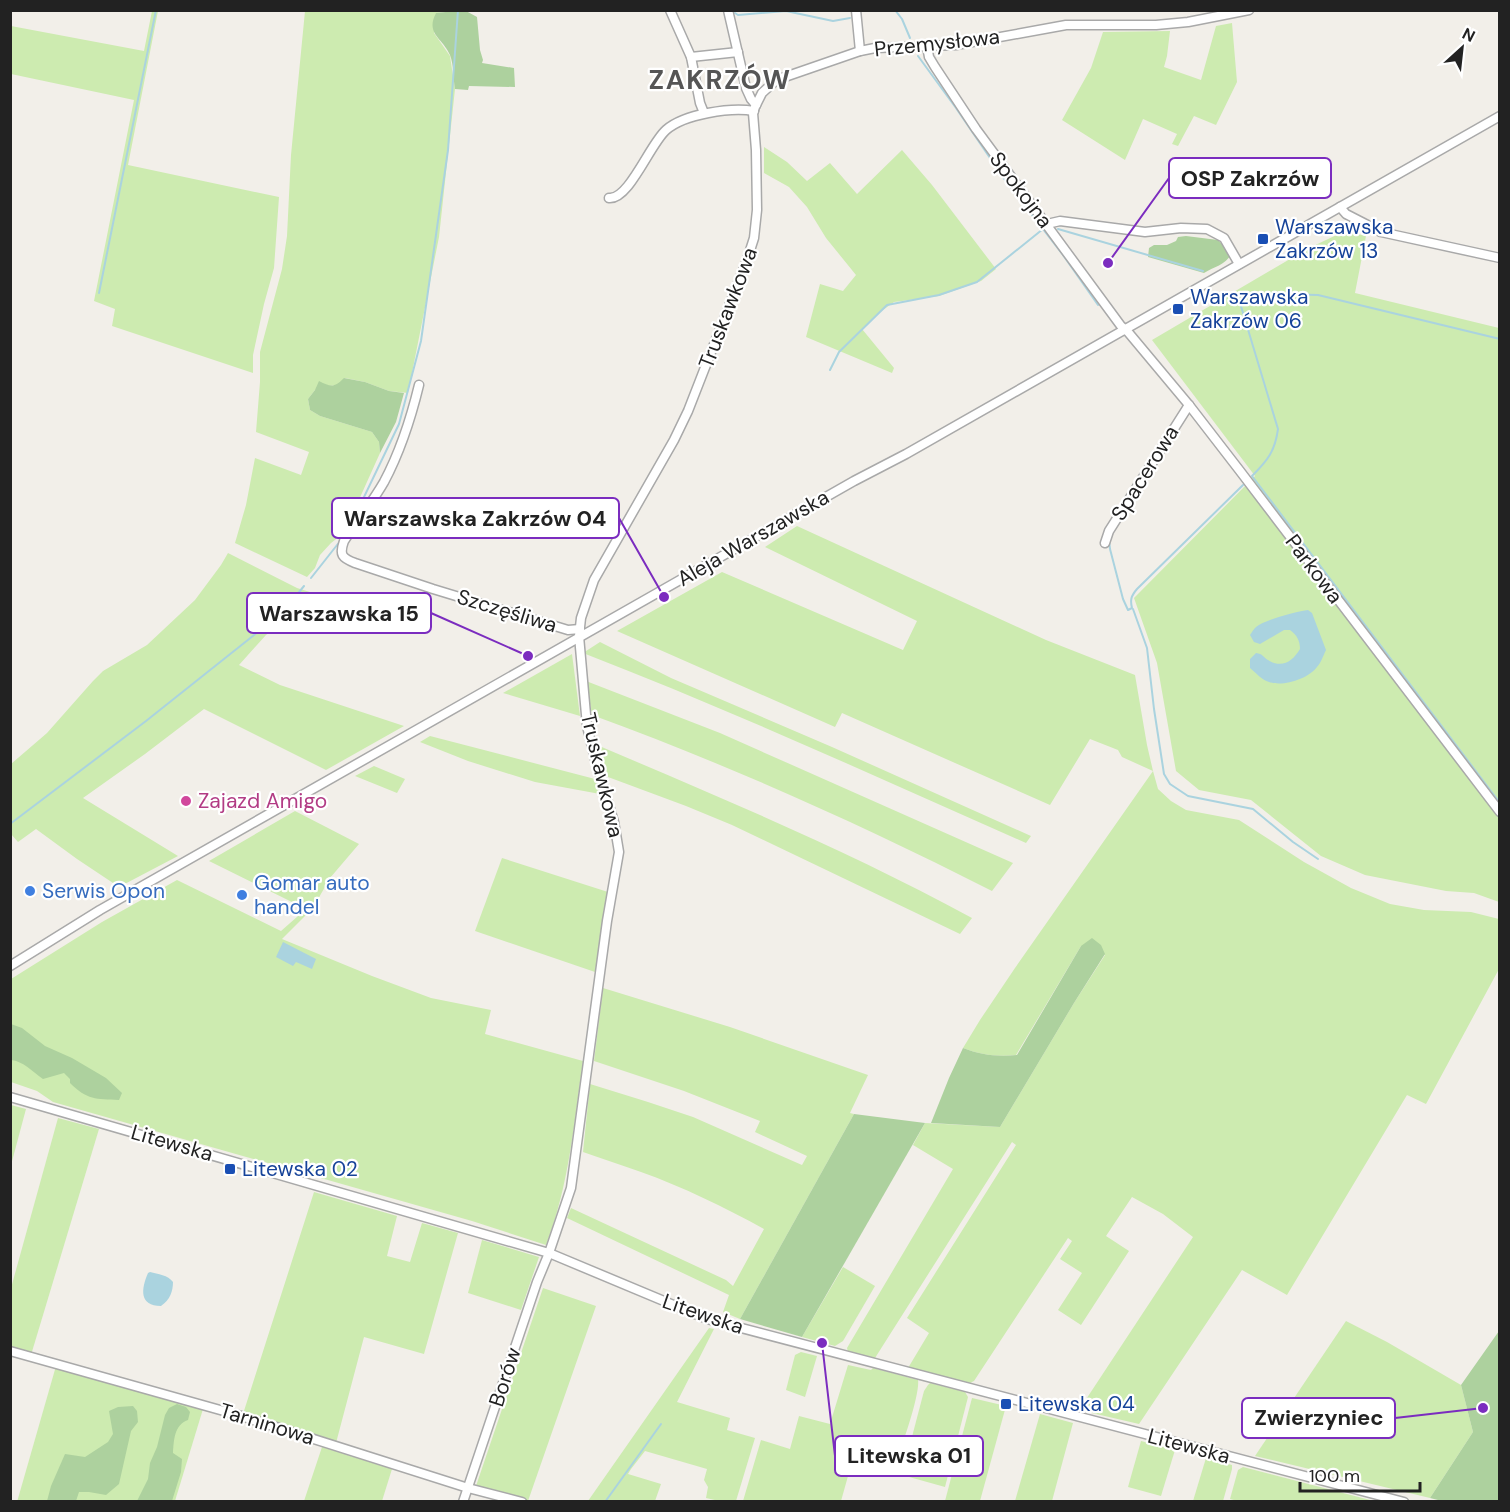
<svg xmlns="http://www.w3.org/2000/svg" width="1510" height="1512" viewBox="0 0 1510 1512" font-family="'DM Sans',sans-serif">
	<style>
		.grass { fill: #cdebb0 }
		.forest { fill: #add19e }
		.water { fill: #aad3df }
		.lines { fill: none; stroke-linecap: round; stroke-linejoin: round }
		.stream { stroke: #aad3df; stroke-width: 2 }
		.minor-casing { stroke: #a9a9a9; stroke-width: 11 }
		.minor { stroke: #fff; stroke-width: 8 }
		.transit-dot { fill: #1a4fb4; stroke: #fff; stroke-width: 2 }
		.hotel-dot { fill: #d1479c; stroke: #fff; stroke-width: 2 }
		.shop-dot { fill: #3f7fe0; stroke: #fff; stroke-width: 2 }
		.labels { text-anchor: middle; stroke-width: 4.5; stroke-linejoin: round; paint-order: stroke }
		.street-label { font-size: 21px; fill: #222; stroke: #fff }
		.transit-label { font-size: 21px; fill: #164399; stroke: #fff; text-anchor: start }
		.hotel-label { font-size: 21px; fill: #b23c85; stroke: #fff; text-anchor: start }
		.shop-label { font-size: 21px; fill: #366cbe; stroke: #fff; text-anchor: start }
		.district-label { font-size: 27px; font-weight: bold; letter-spacing: 1.5px; fill: #555; stroke: #fff }
		.leader { fill: none; stroke: #7b2cbf; stroke-width: 2 }
		.callout-dot { fill: #7b2cbf; stroke: #fff; stroke-width: 2 }
		.callout { fill: #fff; stroke: #7b2cbf; stroke-width: 2 }
		.callout-label { font-size: 22px; text-anchor: middle; font-weight: bold; fill: #222 }
	</style>
	<rect width="100%" height="100%" fill="#f2efe9"/>
	<!-- grass -->
	<g class="grass">
		<path d="M152,11H158L128,165L279,197L274,268L264,304L253,355V373L112,326L115,309L94,301L134,100L11,74V26L144,51Z"/>
		<path d="M305,11H455L436,13L434,33L450,56L455,89L439,237L408,393L389,391L365,382L345,378L338,385L329,386L315,390L308,399L310,410L320,416L372,432L379,442L380,453L344,533L331,543L320,555L315,568L307,577L235,543L246,505L255,458L301,475L309,452L256,432L260,382V352L282,269L287,236L291,155Z"/>
		<path d="M1232,23L1237,82L1216,125L1194,116L1178,146L1172,144L1177,134L1143,119L1125,160L1062,120L1091,68L1103,32L1170,31L1167,56L1164,67L1201,80L1216,26Z"/>
		<path d="M764,147L787,162L807,181L830,163L857,194L902,150L932,185L996,269L981,281L939,296L894,302L876,315L862,329L894,368L892,373L806,337L820,284L843,291L856,275L826,238L807,207L789,187L764,173Z"/>
		<path d="M1345,231L1366,236L1355,293L1499,328V902L1474,893L1446,891L1365,875L1321,856L1251,800L1199,790L1176,771L1157,663L1134,598L1255,476L1152,340L1307,249Z"/>
		<path d="M797,526L1046,640L1135,675L1147,745L1153,771L1158,789L1171,801L1186,810L1239,820L1304,862L1351,888L1390,904L1424,910L1471,912L1499,919V969L1426,1104L1407,1095L1287,1295L1242,1270L1139,1424L1079,1410L1193,1237L1163,1214L1132,1197L1106,1236L1129,1251L1081,1325L1058,1310L1082,1273L1060,1259L1072,1241L1068,1238L974,1381L970,1383L908,1368L929,1333L907,1318L1016,1145L1012,1142L875,1358L848,1352L847,1348L953,1169L913,1145L925,1123L1000,1127L1074,1003L1105,955L1081,946L1016,1055C997,1057 981,1055 963,1048L980,1020L1015,968L1153,771L1122,757L1118,750L1090,739L1050,805L842,713L835,727L617,631L722,572L903,650L917,621L765,547Z"/>
		<path d="M228,553L297,588L310,592L291,617L266,635L239,665L280,685L404,726L326,770L204,709L145,754L83,798L178,856L119,887L77,859L36,829L18,842L11,834V764L47,733L93,681L103,671L147,645L195,600L221,565Z"/>
		<path d="M600,642L671,678L832,747L1031,836L1026,843C879,778 733,711 583,653Z"/>
		<path d="M572,654L580,716L503,693Z"/>
		<path d="M586,681L720,733L1013,863L992,891C862,825 729,765 592,715Z"/>
		<path d="M430,736L595,779L600,794L535,782L468,761L420,742Z"/>
		<path d="M597,745C724,799 851,852 972,918L960,934L732,825L686,806L608,777Z"/>
		<path d="M374,766L405,779L397,793L355,776Z"/>
		<path d="M295,811L359,844L330,878L313,908L282,939L372,976L431,998L491,1010L485,1034L583,1061C574,1123 569,1186 546,1245L472,1221L53,1102L37,1091L11,1082V979L102,922L177,880L281,931L306,909L209,861Z"/>
		<path d="M502,858L608,892L595,972L475,931Z"/>
		<path d="M603,988L730,1027L868,1075L850,1113L854,1114L740,1319L723,1312L729,1295L567,1218L571,1208L726,1280L733,1286L764,1229C724,1207 683,1187 641,1172C622,1165 602,1159 583,1152L590,1084L648,1102L693,1117L802,1165L807,1156L755,1132L760,1121L684,1091L594,1061Z"/>
		<path d="M11,1105L26,1109L11,1165L10,1105Z"/>
		<path d="M58,1118L99,1129L31,1355L11,1349V1288Z"/>
		<path d="M314,1192L397,1216L387,1256L410,1262L422,1223L458,1233L424,1354L364,1337L336,1443L243,1414Z"/>
		<path d="M482,1240L539,1257L521,1310L468,1293Z"/>
		<path d="M843,1267L875,1286L843,1341L835,1346L802,1337Z"/>
		<path d="M543,1288L596,1306L528,1501L476,1486Z"/>
		<path d="M1346,1321L1387,1342L1461,1385L1473,1432L1430,1498L1255,1456Z"/>
		<path d="M709,1328L714,1329L677,1402L730,1418L727,1430L755,1438L736,1501H719L706,1498L708,1487L704,1480L707,1469L645,1451L631,1469L628,1474L661,1484L655,1501H588Z"/>
		<path d="M801,1352L817,1356L805,1397L786,1390L795,1355Z"/>
		<path d="M848,1365L871,1370L873,1368L918,1380C920,1392 906,1434 901,1448L859,1437L841,1501H743L761,1440L790,1449L799,1416L830,1424Z"/>
		<path d="M56,1366L203,1409L175,1501L17,1502Z"/>
		<path d="M930,1383L965,1392L968,1397L945,1487L902,1475L924,1391L928,1385Z"/>
		<path d="M972,1398L1006,1406L980,1501H945Z"/>
		<path d="M1040,1414L1073,1423L1052,1501H1015Z"/>
		<path d="M1141,1441L1175,1450L1161,1496L1128,1487Z"/>
		<path d="M322,1447L392,1469L382,1501H304Z"/>
		<path d="M1206,1458L1232,1465V1469L1223,1501H1193Z"/>
		<path d="M1243,1467L1374,1501L1241,1502L1230,1499L1238,1470Z"/>
	</g>
	<!-- forest -->
	<g class="forest">
		<path d="M455,11H466L477,17L480,50L483,60L482,63L514,68L515,87L469,86L468,90L455,89C453,79 454,65 450,55C443,38 425,34 436,13Z"/>
		<path d="M1186,236L1218,240L1231,254C1226,265 1213,267 1204,273L1148,257L1149,248L1154,245H1167L1176,241L1178,237Z"/>
		<path d="M344,378L365,382L389,391L404,393L396,422L380,453L379,442L372,432L320,416L310,410L308,399L315,390L319,381C331,387 334,388 344,378Z"/>
		<path d="M1092,938L1101,945L1105,954L1074,1003L1000,1127L931,1123L949,1078L963,1048C981,1055 997,1057 1017,1055L1081,946Z"/>
		<path d="M11,1024L22,1028L45,1046L72,1058L106,1078L122,1093L119,1100C96,1099 87,1100 70,1083V1079L64,1073L43,1079C33,1072 23,1061 11,1060Z"/>
		<path d="M854,1114L925,1123L802,1337L740,1319Z"/>
		<path d="M1499,1331V1501H1442L1430,1498L1473,1432L1461,1385Z"/>
		<path d="M177,1404L186,1407L190,1412L188,1420C174,1425 174,1440 173,1453L182,1459L181,1472L172,1501H137L148,1479L150,1463L157,1447L165,1415L169,1408Z"/>
		<path d="M133,1406L137,1411L138,1422L131,1431L119,1484L106,1495L89,1492H79L76,1501H47L51,1486L65,1454L85,1457L108,1442L113,1434L109,1411L118,1407Z"/>
	</g>
	<!-- water -->
	<g class="water">
		<path d="M1308,610L1312,613L1326,650C1323,656 1321,663 1317,667C1308,679 1283,687 1269,682C1262,680 1256,673 1250,668V659L1256,653C1263,654 1263,657 1268,660C1282,669 1293,661 1300,649C1300,641 1297,635 1290,630H1284L1260,644L1254,642L1250,635C1252,632 1253,630 1256,627C1265,620 1297,611 1308,610Z"/>
		<path d="M283,942L316,959L312,969L296,962L293,966L276,957Z"/>
		<path d="M150,1272C158,1274 168,1275 173,1282C173,1291 170,1300 161,1306C139,1306 141,1289 148,1273Z"/>
	</g>
	<g class="lines">
		<!-- stream -->
		<g class="stream">
			<path d="M895,10L902,19L910,38"/>
			<path d="M735,13L738,15L786,11L833,21L850,18"/>
			<path d="M918,56L956,108L1005,180L1063,255L1098,305"/>
			<path d="M1058,229L1203,271"/>
			<path d="M99,293L156,10"/>
			<path d="M1500,339L1318,295L1237,293L1278,429C1275,451 1268,460 1252,476L1500,803"/>
			<path d="M830,370L839,352L887,305L939,295L977,282L1043,229"/>
			<path d="M353,520L399,424L421,341L448,150L458,10"/>
			<path d="M1109,540L1110,549L1123,599L1128,610L1132,608C1130,600 1131,596 1137,589L1243,485"/>
			<path d="M311,578L341,540"/>
			<path d="M1133,609L1147,648L1154,709L1164,774L1170,784L1188,796L1253,809L1293,842L1318,859"/>
			<path d="M10,824L146,721L283,612L304,586"/>
			<path d="M605,1502L661,1424"/>
		</g>
		<!-- minor casing -->
		<g class="minor-casing">
			<g id="minor">
				<path d="M670,10L691,57L700,103L704,113"/>
				<path d="M728,10L746,88L751,99L756,105"/>
				<path d="M856,10L860,51"/>
				<path d="M927,46L929,57L935,67L976,129L1121,326L1128,332L1189,405L1240,471L1500,812"/>
				<path d="M691,57L738,52"/>
				<path d="M609,198C629,200 650,144 666,130C684,114 731,107 754,111"/>
				<path d="M1340,207L1346,214L1381,232L1500,258"/>
				<path d="M1047,224L1060,221L1145,232L1181,228L1207,229L1224,238L1239,264"/>
				<path d="M419,385C411,418 400,452 384,482C372,503 357,521 344,541C339,555 342,558 355,563L433,589L568,630L580,629"/>
				<path d="M1105,543L1109,531L1189,405"/>
				<path d="M10,966L100,910L854,481L906,454L1500,116"/>
				<path d="M10,1097L549,1253L707,1319L1404,1502"/>
				<path d="M10,1351L238,1415L468,1488L522,1502"/>
				<path d="M463,1502L537,1282L549,1253L571,1188L607,921L619,852L614,822L595,759L587,726L579,636L581,618L594,580L674,440L688,411L747,260L754,238L757,210L756,150L753,113L755,107L762,93L773,83L779,79L860,51L875,48L956,45L1066,25H1156L1188,22L1249,10"/>
			</g>
		</g>
		<!-- minor -->
		<use href="#minor" class="minor"/>
	</g>
	<!-- markers -->
	<g class="transit-dot">
		<rect x="1257" y="233" width="12" height="12" rx="3"/>
		<rect x="1172" y="303" width="12" height="12" rx="3"/>
		<rect x="224" y="1163" width="12" height="12" rx="3"/>
		<rect x="1000" y="1398" width="12" height="12" rx="3"/>
	</g>
	<circle class="hotel-dot" cx="186" cy="801" r="6"/>
	<g class="shop-dot">
		<circle cx="30" cy="891" r="6"/>
		<circle cx="242" cy="895" r="6"/>
	</g>
	<g class="labels">
		<!-- street labels -->
		<g class="street-label">
			<text transform="translate(937 43) rotate(-6)" y="7">Przemysłowa</text>
			<text transform="translate(1021 190) rotate(53)" y="7">Spokojna</text>
			<text transform="translate(728 308) rotate(-69)" y="7">Truskawkowa</text>
			<text transform="translate(1145 473) rotate(-58)" y="7">Spacerowa</text>
			<text transform="translate(753 538) rotate(-30)" y="7">Aleja Warszawska</text>
			<text transform="translate(1314 569) rotate(53)" y="7">Parkowa</text>
			<text transform="translate(507 611) rotate(17)" y="7">Szczęśliwa</text>
			<text transform="translate(602 775) rotate(77)" y="7">Truskawkowa</text>
			<text transform="translate(172 1143) rotate(16)" y="7">Litewska</text>
			<text transform="translate(703 1314) rotate(19)" y="7">Litewska</text>
			<text transform="translate(505 1377) rotate(-72)" y="7">Borów</text>
			<text transform="translate(267 1424) rotate(17)" y="7">Tarninowa</text>
			<text transform="translate(1189 1446) rotate(15)" y="7">Litewska</text>
		</g>
		<!-- transit labels -->
		<g class="transit-label">
			<text x="1275" y="234">Warszawska<tspan x="1275" dy="24">Zakrzów 13</tspan></text>
			<text x="1190" y="304">Warszawska<tspan x="1190" dy="24">Zakrzów 06</tspan></text>
			<text x="242" y="1176">Litewska 02</text>
			<text x="1018" y="1411">Litewska 04</text>
		</g>
		<!-- hotel labels -->
		<g class="hotel-label">
			<text x="198" y="808">Zajazd Amigo</text>
		</g>
		<!-- shop labels -->
		<g class="shop-label">
			<text x="254" y="890">Gomar auto<tspan x="254" dy="24">handel</tspan></text>
			<text x="42" y="898">Serwis Opon</text>
		</g>
		<!-- district labels -->
		<g class="district-label">
			<text x="720" y="89">ZAKRZÓW</text>
		</g>
	</g>
	<!-- callouts -->
	<path class="leader" d="M1108 263L1169 178M664 597L619 518M528 656L431 613M1483 1408L1395 1418M822 1343L835 1456"/>
	<g class="callout-dot">
		<circle cx="1108" cy="263" r="6"/>
		<circle cx="664" cy="597" r="6"/>
		<circle cx="528" cy="656" r="6"/>
		<circle cx="1483" cy="1408" r="6"/>
		<circle cx="822" cy="1343" r="6"/>
	</g>
	<g class="callout">
		<rect x="1169" y="158" width="162" height="40" rx="6"/>
		<rect x="332" y="498" width="287" height="40" rx="6"/>
		<rect x="247" y="593" width="184" height="40" rx="6"/>
		<rect x="1242" y="1398" width="153" height="40" rx="6"/>
		<rect x="835" y="1436" width="148" height="40" rx="6"/>
	</g>
	<g class="callout-label">
		<text x="1250" y="186">OSP Zakrzów</text>
		<text x="475" y="526">Warszawska Zakrzów 04</text>
		<text x="339" y="621">Warszawska 15</text>
		<text x="1319" y="1425">Zwierzyniec</text>
		<text x="909" y="1463">Litewska 01</text>
	</g>
	<!-- border -->
	<rect width="1510" height="1512" fill="none" stroke="#222222" stroke-width="24"/>
	<!-- north arrow -->
	<g transform="translate(1462 48) rotate(27)" stroke="#ffffff" stroke-width="4.5" paint-order="stroke">
	<path d="M0-4.5L10 22L0 15L-10 22Z" fill="#222222"/>
	<text y="-9" font-size="16" font-weight="bold" text-anchor="middle" fill="#222222">N</text>
	</g>
	<!-- scale -->
	<path d="M1300 1482v9h120v-9" fill="none" stroke="#222222" stroke-width="3"/>
	<text x="1309" y="1482" font-size="18" fill="#222222" stroke="#ffffff" stroke-width="4.5" paint-order="stroke">100 m</text>
</svg>
